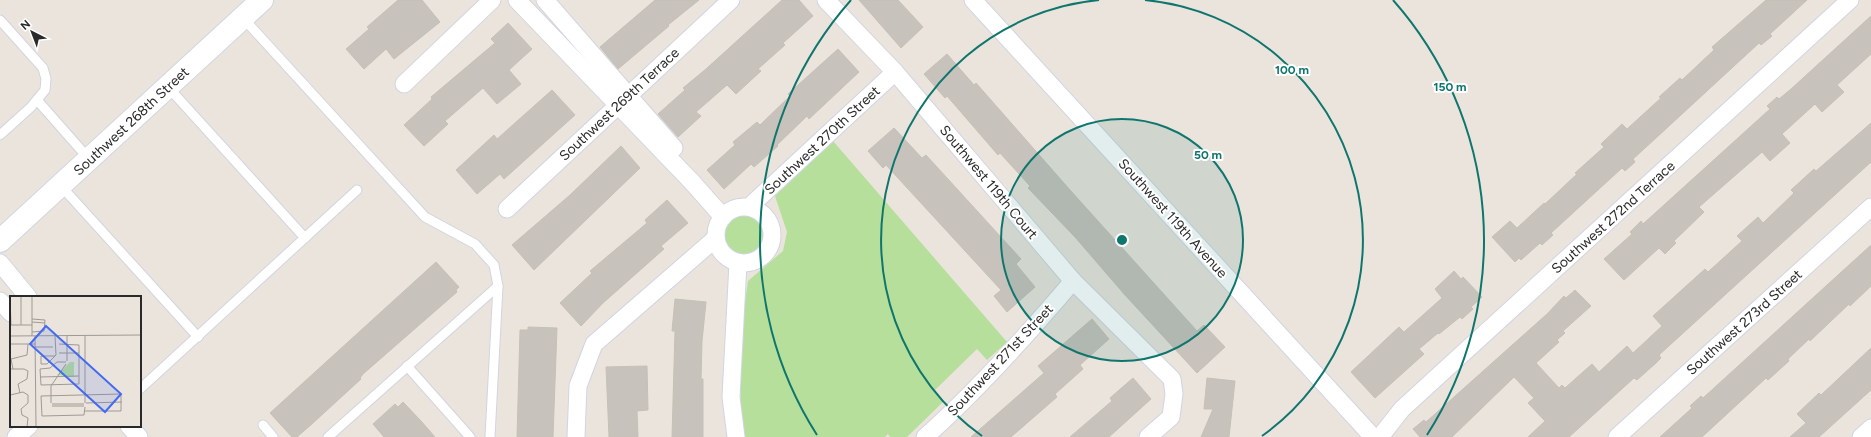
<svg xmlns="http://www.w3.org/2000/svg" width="1871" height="437" viewBox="0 0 1871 437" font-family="Figtree,sans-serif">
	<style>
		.green { fill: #b5df9b }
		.building { fill: #c7c2bb; stroke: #c6c0b6 }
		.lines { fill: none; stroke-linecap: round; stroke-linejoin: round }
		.service-casing { stroke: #d1d5e2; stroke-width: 11 }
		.minor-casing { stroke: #d1d5e2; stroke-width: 19 }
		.secondary-casing { stroke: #d1d5e2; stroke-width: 24 }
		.service { stroke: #fff; stroke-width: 9 }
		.minor { stroke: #fff; stroke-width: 17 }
		.secondary { stroke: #fff; stroke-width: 22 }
		.ring { fill: none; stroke: #0f766e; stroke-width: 2 }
		.labels { text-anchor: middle; stroke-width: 4; stroke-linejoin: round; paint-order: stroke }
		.street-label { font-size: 14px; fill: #2a2a2a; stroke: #fff }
		.inset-road { fill: none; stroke: #9e9a95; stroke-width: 1 }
		.view { fill: #436bf1; fill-opacity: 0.15; stroke: #436bf1; stroke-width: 2 }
		.inset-edge { fill: none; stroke: #2a2a2a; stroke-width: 2 }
		.centre { fill: #0f766e; stroke: #fff; stroke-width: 2 }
		.ring-label { font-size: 12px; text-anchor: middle; font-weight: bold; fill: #0f766e; stroke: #fff; stroke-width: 4; stroke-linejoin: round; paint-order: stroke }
	</style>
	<rect width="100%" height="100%" fill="#ebe4dc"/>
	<!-- green -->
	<g class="green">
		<path d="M833,141L1007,342L987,360L977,349L935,390L944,401L907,437H890L888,434L885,437H741L740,339L748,281L783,251L787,232L775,196Z"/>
		<circle cx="745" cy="234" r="22"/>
	</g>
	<!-- building -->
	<g class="building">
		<path d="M398,0H422L440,22L394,59L386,49L364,69L346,49L369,29L367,27Z"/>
		<path d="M655,0H699L668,25L669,26L618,69L600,47Z"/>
		<path d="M782,0H799L813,16L783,43L785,45L758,69L761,71L736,94L727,85L696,112L701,116L678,137L658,114L685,90L683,88L706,69Z"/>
		<path d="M859,0H898L923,27L901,48Z"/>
		<path d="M1766,0H1807L1770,34L1772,36L1761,45L1759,43L1656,138L1633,159L1635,162L1625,171L1622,168L1551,233L1553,235L1542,245L1540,243L1521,260L1519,258L1515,262L1492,237L1510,221L1517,228L1544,203L1545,204L1577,174L1575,173L1604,147L1601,144L1622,124L1627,129L1661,98L1659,97L1680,78L1682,80L1714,50L1712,47Z"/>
		<path d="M1871,16V54L1837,85L1844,92L1822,112L1815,104L1782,134L1790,143L1770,161L1762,152L1699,207L1704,212L1674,241L1676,243L1665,254L1659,248L1624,280L1604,259L1632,234L1630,232L1641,221L1643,224L1770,109L1767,106L1777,97L1779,99L1791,89Z"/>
		<path d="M508,23L532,49L509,70L521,84L497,104L483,88L445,121L448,124L424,146L404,125L432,99L431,97L495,43L491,39Z"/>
		<path d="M838,49L859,72L809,119L807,116L777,145L778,146L754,167L751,164L724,189L707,170L735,145L733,142L757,122L760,125L790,96L788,94Z"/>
		<path d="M947,54L974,85L976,83L1070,190L1197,331L1204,325L1225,347L1197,373L1125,295L1075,237L1028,188L1030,186L1000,153L998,155L947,96L945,98L924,74Z"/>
		<path d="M552,90L575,115L504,179L500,174L477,194L456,170L494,135L497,139Z"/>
		<path d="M1871,123V162L1659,355L1661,358L1656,363L1637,380L1634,378L1569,437H1528L1545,421L1528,403L1534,398L1514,377L1452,437H1420L1413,429L1424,420L1426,422L1547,314L1564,296L1566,298L1575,290L1591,306L1563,331L1565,333L1557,340L1559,342L1536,363L1559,388L1562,385L1565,388L1592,364L1599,372L1627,346L1633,353L1662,326L1653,316L1705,269L1708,272L1742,241L1737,236L1758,217L1763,223L1794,193L1791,190L1814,169L1816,171Z"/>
		<path d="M894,128L922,158L926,155L1021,259L1016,264L1035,287L1007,312L994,296L1001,290L886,165L883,168L868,151Z"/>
		<path d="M621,146L640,168L534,270L512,245L570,195Z"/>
		<path d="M667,200L688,223L661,246L664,249L603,303L581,326L560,303L592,273L590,271L647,223L645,220Z"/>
		<path d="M1871,245V286L1850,306L1849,304L1810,341L1809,339L1788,359L1789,361L1768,380L1766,378L1702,437H1660L1692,408L1690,406L1701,396L1703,398Z"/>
		<path d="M436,262L459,287L456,290L457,292L363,374L360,378L361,379L313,423L297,437H292L270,413Z"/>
		<path d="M1454,271L1461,279L1463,277L1482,297L1471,307L1473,309L1462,319L1460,317L1439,334L1438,333L1419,349L1424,354L1375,398L1351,372L1399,327L1404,332L1442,298L1435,289Z"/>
		<path d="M675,299L706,302L702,341L701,379H703V437H672L675,331H672Z"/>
		<path d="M1092,319L1109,339L1080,365L1083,369L1055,394L1057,397L1011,437H971L1044,373L1038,366Z"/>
		<path d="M528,327L557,328L553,437H517L520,330H528Z"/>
		<path d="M1871,348V390L1819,437H1790L1806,423L1797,414L1819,393L1821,395Z"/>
		<path d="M647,366L648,410L637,411L638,437H609L606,367Z"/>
		<path d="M1133,378L1151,399L1109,437H1070L1112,401L1110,398Z"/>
		<path d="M1207,378L1235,381L1229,437H1201L1213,409H1204Z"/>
		<path d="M403,402L421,421L435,437H384L373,424L395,404L398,407Z"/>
	</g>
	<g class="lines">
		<!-- service casing -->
		<g class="service-casing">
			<g id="service">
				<path d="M243,18L425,217L475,244L494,265L498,286L490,437"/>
				<path d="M0,20L43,68L46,79L45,90L31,107L0,135"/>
				<path d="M168,87L305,238"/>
				<path d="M37,100L89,159"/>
				<path d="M61,186L198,337"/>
				<path d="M407,366L470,437"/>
				<path d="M140,389L357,190"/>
				<path d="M263,425L273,437"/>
				<path d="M328,437L498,286"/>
			</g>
		</g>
		<!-- minor casing -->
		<g class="minor-casing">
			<g id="minor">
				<path d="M517,0L692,182L723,217"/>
				<path d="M545,0L674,148"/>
				<path d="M826,0L895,72L1073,281L1172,379L1174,394L1171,417L1148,437"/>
				<path d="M973,0L1373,437"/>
				<path d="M404,84L492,0"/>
				<circle cx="744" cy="235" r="28"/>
				<path d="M749,207L895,72"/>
				<path d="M507,209L731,0"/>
				<path d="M0,263L28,297"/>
				<path d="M0,301L11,313"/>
				<path d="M129,426L139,437"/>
				<path d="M16,437L29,426"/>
				<path d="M576,437L578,386L594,344L716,238"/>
				<path d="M736,437L731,397L738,263"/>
				<path d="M925,437C978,390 1027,335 1073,281"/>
				<path d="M1380,437L1402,409L1850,0"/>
				<path d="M1617,437L1871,207"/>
				<path d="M1861,437L1871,428"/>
			</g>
		</g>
		<!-- secondary casing -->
		<g class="secondary-casing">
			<path id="secondary" d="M0,241L262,0"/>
		</g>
		<!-- service -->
		<use href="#service" class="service"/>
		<!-- minor -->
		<use href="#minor" class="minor"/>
		<!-- secondary -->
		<use href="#secondary" class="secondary"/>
	</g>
	<!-- distance rings -->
	<circle cx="1122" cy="240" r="121" fill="#0f766e" fill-opacity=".12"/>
	<g class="ring">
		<circle cx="1122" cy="240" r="121"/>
		<path d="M982 436A241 241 0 0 1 1099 0M1145 0A241 241 0 0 1 1262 436"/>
		<path d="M817 435A362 362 0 0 1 851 0M1393 0A362 362 0 0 1 1427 435"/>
	</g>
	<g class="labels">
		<!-- street labels -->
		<g class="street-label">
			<text transform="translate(619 104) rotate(-43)" y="5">Southwest 269th Terrace</text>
			<text transform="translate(131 121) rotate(-43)" y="5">Southwest 268th Street</text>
			<text transform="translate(822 140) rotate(-43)" y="5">Southwest 270th Street</text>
			<text transform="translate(989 182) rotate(50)" y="5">Southwest 119th Court</text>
			<text transform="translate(1613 217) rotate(-42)" y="5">Southwest 272nd Terrace</text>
			<text transform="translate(1173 218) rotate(48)" y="5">Southwest 119th Avenue</text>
			<text transform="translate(1744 322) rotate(-42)" y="5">Southwest 273rd Street</text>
			<text transform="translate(1000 360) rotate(-47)" y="5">Southwest 271st Street</text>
		</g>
	</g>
	<!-- overview -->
	<g transform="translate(10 296)">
		<rect width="131" height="131" fill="#ebe4dc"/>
		<path d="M60,66H64V81L47,79Z" fill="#b5df9b"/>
		<path class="inset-road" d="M0,0L1,29H22M11,0V29M22,0V40M22,23L35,24L34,35L22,36M22,26L35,27M0,40L131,39M25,40L26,131M45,40L46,59L37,68H31V60H45M57,40V65M75,40V107M0,48H25M49,48L69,49V88L31,89L30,73L40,72L47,66H56M25,51H43M49,57H69M0,73H14L18,75L17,83L8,88L10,97M3,73L1,63L17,59L18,48M30,81L69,80M0,99L13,96L18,99V107L11,113L12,119L18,122L17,131M41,107V90L56,68M76,107L112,106M42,108H74M42,110H74M75,111L74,119L32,120L31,100L111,98V115H75"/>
		<path class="view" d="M36,30L111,98L95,116L20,48Z"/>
		<rect width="131" height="131" class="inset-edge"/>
	</g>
	<circle cx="1122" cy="240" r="6" class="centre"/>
	<g class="ring-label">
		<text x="1292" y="74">100 m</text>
		<text x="1450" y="91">150 m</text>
		<text x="1208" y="159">50 m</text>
	</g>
	<!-- north arrow -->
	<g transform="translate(32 32) rotate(318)" stroke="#ffffff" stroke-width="3" paint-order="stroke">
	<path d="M0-3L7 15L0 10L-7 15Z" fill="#2a2a2a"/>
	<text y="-6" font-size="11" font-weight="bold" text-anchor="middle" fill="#2a2a2a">N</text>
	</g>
</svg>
